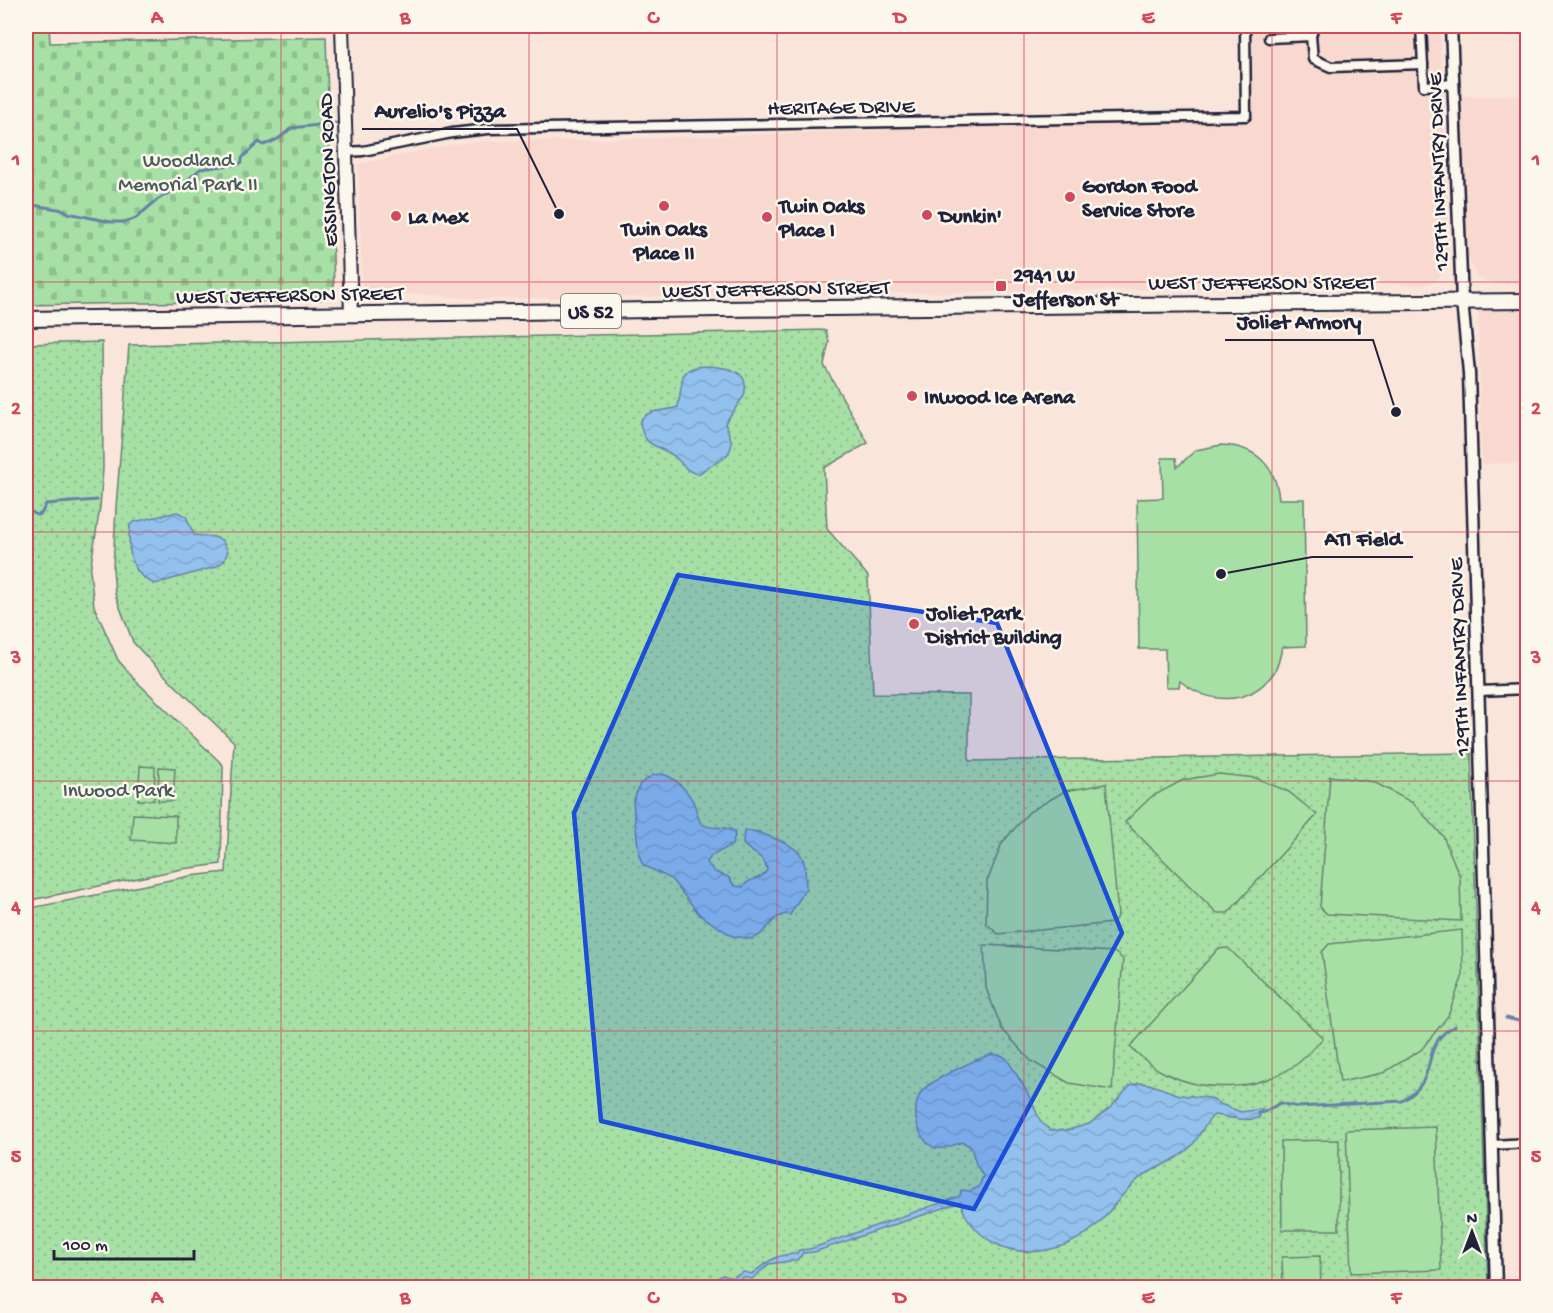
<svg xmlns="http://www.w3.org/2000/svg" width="1553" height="1313" viewBox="0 0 1553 1313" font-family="'Gochi Hand',sans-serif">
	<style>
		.built { fill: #f9d9cf }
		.grass { fill: url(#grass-dots); stroke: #648170; stroke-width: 1.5 }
		.cemetery { fill: url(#cemetery-stones); stroke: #648170; stroke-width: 1.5 }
		.pitch { fill: #a7e0a5; stroke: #648170; stroke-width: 1.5 }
		.water { fill: url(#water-waves); stroke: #6681a6; stroke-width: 1.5 }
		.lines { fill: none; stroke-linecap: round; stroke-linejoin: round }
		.stream { stroke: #6681a6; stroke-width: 3 }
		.minor-casing { stroke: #22223b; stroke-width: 13 }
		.tertiary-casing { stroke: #22223b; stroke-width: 15 }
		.secondary-casing { stroke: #22223b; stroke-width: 16 }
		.primary-casing { stroke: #22223b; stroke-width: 18 }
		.minor { stroke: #fbf7ec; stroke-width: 8 }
		.tertiary { stroke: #fbf7ec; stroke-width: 10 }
		.secondary { stroke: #fbf7ec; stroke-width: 12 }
		.primary { stroke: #fbf7ec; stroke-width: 14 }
		.marked { fill: #1d4ed8; fill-opacity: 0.2; stroke: #1d4ed8; stroke-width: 4.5; stroke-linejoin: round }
		.grid { fill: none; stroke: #d1495b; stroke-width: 1.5; stroke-opacity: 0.55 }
		.poi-dot { fill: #d1495b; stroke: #fbf7ec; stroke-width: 2 }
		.labels { text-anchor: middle; stroke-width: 5; stroke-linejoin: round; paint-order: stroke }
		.shield { fill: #fbf7ec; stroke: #636270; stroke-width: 1.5 }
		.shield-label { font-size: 20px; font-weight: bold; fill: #22223b }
		.street-label { font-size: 21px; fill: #22223b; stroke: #fbf7ec }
		.park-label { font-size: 21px; fill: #4a5b5b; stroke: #fbf7ec }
		.poi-label { font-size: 21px; font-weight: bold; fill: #22223b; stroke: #fbf7ec; text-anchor: start }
		.leader { fill: none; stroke: #22223b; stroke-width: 2 }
		.callout-dot { fill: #22223b; stroke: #fbf7ec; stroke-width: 2 }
		.callout-label { font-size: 22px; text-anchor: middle; font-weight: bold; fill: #22223b; stroke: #fbf7ec; stroke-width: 5; stroke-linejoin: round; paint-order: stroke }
		.neatline { fill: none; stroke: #d1495b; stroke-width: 2 }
		.grid-label { font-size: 20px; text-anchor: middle; font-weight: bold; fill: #d1495b }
	</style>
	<defs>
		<pattern id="grass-dots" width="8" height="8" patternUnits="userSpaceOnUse" patternTransform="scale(1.5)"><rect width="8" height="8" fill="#a7e0a5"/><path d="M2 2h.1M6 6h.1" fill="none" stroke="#8fc08f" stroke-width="1.8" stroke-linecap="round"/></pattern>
		<pattern id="cemetery-stones" width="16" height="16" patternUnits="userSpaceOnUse" patternTransform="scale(1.5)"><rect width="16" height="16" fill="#a7e0a5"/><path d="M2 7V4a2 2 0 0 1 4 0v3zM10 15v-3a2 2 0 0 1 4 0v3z" fill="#8fc08f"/></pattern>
		<pattern id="water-waves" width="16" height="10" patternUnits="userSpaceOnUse" patternTransform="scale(1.5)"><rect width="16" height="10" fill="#93c1ed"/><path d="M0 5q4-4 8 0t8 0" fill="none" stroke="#7ea6cc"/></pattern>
	</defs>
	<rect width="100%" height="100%" fill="#fae5db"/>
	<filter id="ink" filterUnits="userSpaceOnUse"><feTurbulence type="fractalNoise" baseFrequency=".0167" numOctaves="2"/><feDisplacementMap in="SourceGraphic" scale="12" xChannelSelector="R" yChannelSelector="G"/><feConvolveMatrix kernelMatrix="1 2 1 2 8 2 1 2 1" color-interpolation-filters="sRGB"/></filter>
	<g filter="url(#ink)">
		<!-- built -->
		<g class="built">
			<path d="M1252,26H1440L1449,254L1447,267L1435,281L1421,286L1376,282L1300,281L1277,288L478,299L419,294H374L362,289L358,164L455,144L486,141L581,140L1252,118Z"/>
			<path d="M1527,95V283L1492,284L1476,276L1468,257L1461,96Z"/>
			<path d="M1527,310V463L1481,464L1478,311Z"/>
		</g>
		<!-- grass -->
		<g class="grass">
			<path d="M826,330L829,342L824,365L868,443L824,468L827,529L868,576L873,694L969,695V761L1471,753L1488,1287L26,1288V909L190,876L226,872L234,742L153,664L133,642L115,594L113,568L116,507L129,345Z"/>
			<path d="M102,342L103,469L100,507L90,571L94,606L118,660L136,681L223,765L221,864L182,869L26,901V344Z"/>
		</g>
		<!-- cemetery -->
		<path class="cemetery" d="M26,26H49L50,43L326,37L334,288L330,296L320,300L26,305Z"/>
		<!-- pitch -->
		<g class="pitch">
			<path d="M1221,445C1256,446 1276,466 1279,499H1304L1306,646L1282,647C1280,656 1279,666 1273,674C1248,707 1209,704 1180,681L1179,687H1166L1165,649H1139L1137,499L1163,498L1162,458H1176L1177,467L1196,450Z"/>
			<path d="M140,766L155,767L154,800H138Z"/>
			<path d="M159,767L175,768L173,801H158Z"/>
			<path d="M1219,774L1256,778L1289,792L1317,815L1228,913H1217L1125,822L1151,797L1183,780Z"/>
			<path d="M1330,776L1374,782L1413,803L1443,836L1460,877L1461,921L1327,914L1320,907Z"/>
			<path d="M1106,784L1118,915L1113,923L998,934L986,923L987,882L1002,843L1029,812L1065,791Z"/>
			<path d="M133,814L176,816V843L131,840Z"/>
			<path d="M1462,930L1463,975L1448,1016L1421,1050L1383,1073L1340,1082L1322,952L1329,944Z"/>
			<path d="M984,945L1114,952L1123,959L1112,1090L1069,1083L1031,1061L1002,1029L986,988Z"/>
			<path d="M1228,948L1323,1038C1315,1047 1306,1057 1297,1064C1256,1092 1202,1094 1159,1070C1149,1065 1140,1055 1130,1047L1218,949Z"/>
			<path d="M1436,1127L1441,1270L1351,1273L1346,1130Z"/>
			<path d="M1339,1140V1230H1282L1281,1141Z"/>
			<path d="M1320,1256L1321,1287H1283L1282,1257Z"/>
		</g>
		<!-- water -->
		<g class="water">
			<path d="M709,366C729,368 751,370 744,396L725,423L732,442C730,457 722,460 710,466C705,468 702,472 698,474C686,472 684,465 675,457C660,444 643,450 640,421C648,408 666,412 678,407L683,376C689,366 698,367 709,366Z"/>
			<path d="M177,512L186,516L194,535L214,537L222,540L228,551L224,561L215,567L155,584C130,575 127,550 130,525L134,522Z"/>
			<path d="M662,774C677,778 689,792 695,806C697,812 697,819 702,824C711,831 725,824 734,831L735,836L732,845L711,856L707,863L715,872L728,877L735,886L743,887C748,877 762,881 767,870C765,855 752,854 743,844L744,830L758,832L786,843L799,852L803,859L805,866L806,888L790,915L785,914L776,918L760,935L752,939L732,936L700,915L671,879L643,865L639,855L633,802L640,784L653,775Z"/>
			<path d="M993,1054L1003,1056L1007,1059L1026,1090L1041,1122L1050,1130H1068L1089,1124L1111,1107L1130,1086L1139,1083L1149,1084L1180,1095L1210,1098L1220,1104L1241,1112L1262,1109L1259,1118C1242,1122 1230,1117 1214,1115C1202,1125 1199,1142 1186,1151C1170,1165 1147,1169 1132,1185C1120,1196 1111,1211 1099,1223C1072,1249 1028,1261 994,1243C979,1235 963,1217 961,1202L814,1252L803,1253L797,1260L769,1264L752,1279L743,1277L736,1281H720L714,1287H688L710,1285L717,1278L723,1275L733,1278L743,1272L752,1274C765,1263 778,1253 796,1254L799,1250L810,1249L960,1196L961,1190L970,1191L979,1187L983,1176L976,1164L971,1147L963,1142C954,1144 946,1150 936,1148C916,1142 910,1106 922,1091C931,1080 980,1057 993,1054Z"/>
		</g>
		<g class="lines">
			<!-- stream -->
			<g class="stream">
				<path d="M26,204L64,210L68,213L111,222H126L136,218L157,200L183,184L200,169L239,164L242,162V158L259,142L263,145C275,142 282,137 291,128L337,123"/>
				<path d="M26,509L37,515L41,514L46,504L97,500"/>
				<path d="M1506,1018L1528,1023"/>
				<path d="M1258,1113L1264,1112L1280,1103L1298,1107L1402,1101C1438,1081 1422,1054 1443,1034C1446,1031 1451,1028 1455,1026"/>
			</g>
			<!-- minor casing -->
			<g class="minor-casing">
				<g id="minor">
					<path d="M1421,26L1424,86L1453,84"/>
					<path d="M1311,36L1313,59L1331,67L1423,64"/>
					<path d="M1269,38L1311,36L1314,26"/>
					<path d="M347,152L363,151L452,133L488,129L1246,116L1245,26"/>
					<path d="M1479,691L1528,689"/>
					<path d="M1492,1145L1528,1143"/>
				</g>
			</g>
			<!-- tertiary casing -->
			<g class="tertiary-casing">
				<path id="tertiary" d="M1451,26L1462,301L1469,373L1496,1288"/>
			</g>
			<!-- secondary casing -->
			<g class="secondary-casing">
				<path id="secondary" d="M342,26L351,314"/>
			</g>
			<!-- primary casing -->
			<g class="primary-casing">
				<path id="primary" d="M26,319L719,309L1528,301"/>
			</g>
			<!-- minor -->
			<use href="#minor" class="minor"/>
			<!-- tertiary -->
			<use href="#tertiary" class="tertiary"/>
			<!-- secondary -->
			<use href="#secondary" class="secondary"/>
			<!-- primary -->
			<use href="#primary" class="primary"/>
		</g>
	</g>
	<!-- marked area -->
	<path class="marked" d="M678,575L997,623L1122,933L974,1209L601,1121L574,813Z"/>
	<!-- grid -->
	<path class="grid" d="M281,26V1288M529,26V1288M777,26V1288M1024,26V1288M1272,26V1288M26,282H1528M26,532H1528M26,781H1528M26,1031H1528"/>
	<!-- markers -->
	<g class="poi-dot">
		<circle cx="1070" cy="197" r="6"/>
		<circle cx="664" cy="206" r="6"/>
		<circle cx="927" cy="215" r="6"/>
		<circle cx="396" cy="216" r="6"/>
		<circle cx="767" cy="217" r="6"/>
		<rect x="995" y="280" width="12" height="12" rx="3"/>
		<circle cx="912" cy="396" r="6"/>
		<circle cx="914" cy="624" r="6"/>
	</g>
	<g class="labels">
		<!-- shield labels -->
		<rect class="shield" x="561" y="294" width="60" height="34" rx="4.5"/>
		<g class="shield-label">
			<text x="591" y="318">US 52</text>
		</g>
		<!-- street labels -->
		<g class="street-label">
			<text transform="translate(841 106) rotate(-1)" y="7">HERITAGE DRIVE</text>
			<text transform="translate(327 170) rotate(-92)" y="7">ESSINGTON ROAD</text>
			<text transform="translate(1437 172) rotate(-92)" y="7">129TH INFANTRY DRIVE</text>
			<text x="1262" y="289">WEST JEFFERSON STREET</text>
			<text transform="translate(776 288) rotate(-1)" y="7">WEST JEFFERSON STREET</text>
			<text transform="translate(290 294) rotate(-1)" y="7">WEST JEFFERSON STREET</text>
			<text transform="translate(1458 657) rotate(-92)" y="7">129TH INFANTRY DRIVE</text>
		</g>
		<!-- park labels -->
		<g class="park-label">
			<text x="188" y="166">Woodland<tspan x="188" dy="24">Memorial Park II</tspan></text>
			<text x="118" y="796">Inwood Park</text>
		</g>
		<!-- poi labels -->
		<g class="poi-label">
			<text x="1082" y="192">Gordon Food<tspan x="1082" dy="24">Service Store</tspan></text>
			<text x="779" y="212">Twin Oaks<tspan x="779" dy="24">Place I</tspan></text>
			<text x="939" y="222">Dunkin'</text>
			<text x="408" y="223">La Mex</text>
			<text x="664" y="235" text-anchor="middle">Twin Oaks<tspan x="664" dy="24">Place II</tspan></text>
			<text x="1013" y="281">2941 W<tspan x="1013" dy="24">Jefferson St</tspan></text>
			<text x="924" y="403">Inwood Ice Arena</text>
			<text x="926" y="619">Joliet Park<tspan x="926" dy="24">District Building</tspan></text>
		</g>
	</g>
	<!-- callouts -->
	<path class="leader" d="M559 214L517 129H362M1396 412L1373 340H1225M1221 574L1312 557H1413"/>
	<g class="callout-dot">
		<circle cx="559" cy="214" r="6"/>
		<circle cx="1396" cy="412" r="6"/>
		<circle cx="1221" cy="574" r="6"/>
	</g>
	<g class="callout-label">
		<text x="440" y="117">Aurelio's Pizza</text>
		<text x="1299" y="328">Joliet Armory</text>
		<text x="1363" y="545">ATI Field</text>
	</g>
	<!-- margin -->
	<rect width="1553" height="1313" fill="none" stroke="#fbf7ec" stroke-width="66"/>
	<!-- north arrow -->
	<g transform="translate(1472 1232)" stroke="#fbf7ec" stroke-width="4.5" paint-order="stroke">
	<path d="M0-4.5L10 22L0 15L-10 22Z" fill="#22223b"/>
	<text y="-9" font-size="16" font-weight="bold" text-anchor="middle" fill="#22223b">N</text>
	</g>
	<!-- scale -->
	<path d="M54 1250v9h140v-9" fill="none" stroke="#22223b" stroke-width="3"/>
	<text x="63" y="1250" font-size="18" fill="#22223b" stroke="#fbf7ec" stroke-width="4.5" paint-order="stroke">100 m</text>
	<rect x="33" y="33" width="1487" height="1247" class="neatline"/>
	<g class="grid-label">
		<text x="157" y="23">A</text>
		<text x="405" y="23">B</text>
		<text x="653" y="23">C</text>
		<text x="900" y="23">D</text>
		<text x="1148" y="23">E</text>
		<text x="1396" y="23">F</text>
		<text x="16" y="165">1</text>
		<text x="1536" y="165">1</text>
		<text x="16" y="414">2</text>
		<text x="1536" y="414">2</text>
		<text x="16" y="663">3</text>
		<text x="1536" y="663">3</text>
		<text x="16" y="913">4</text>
		<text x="1536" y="913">4</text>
		<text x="16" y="1162">5</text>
		<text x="1536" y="1162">5</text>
		<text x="157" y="1303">A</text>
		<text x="405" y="1303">B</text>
		<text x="653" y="1303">C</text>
		<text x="900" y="1303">D</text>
		<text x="1148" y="1303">E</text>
		<text x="1396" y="1303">F</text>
	</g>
</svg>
